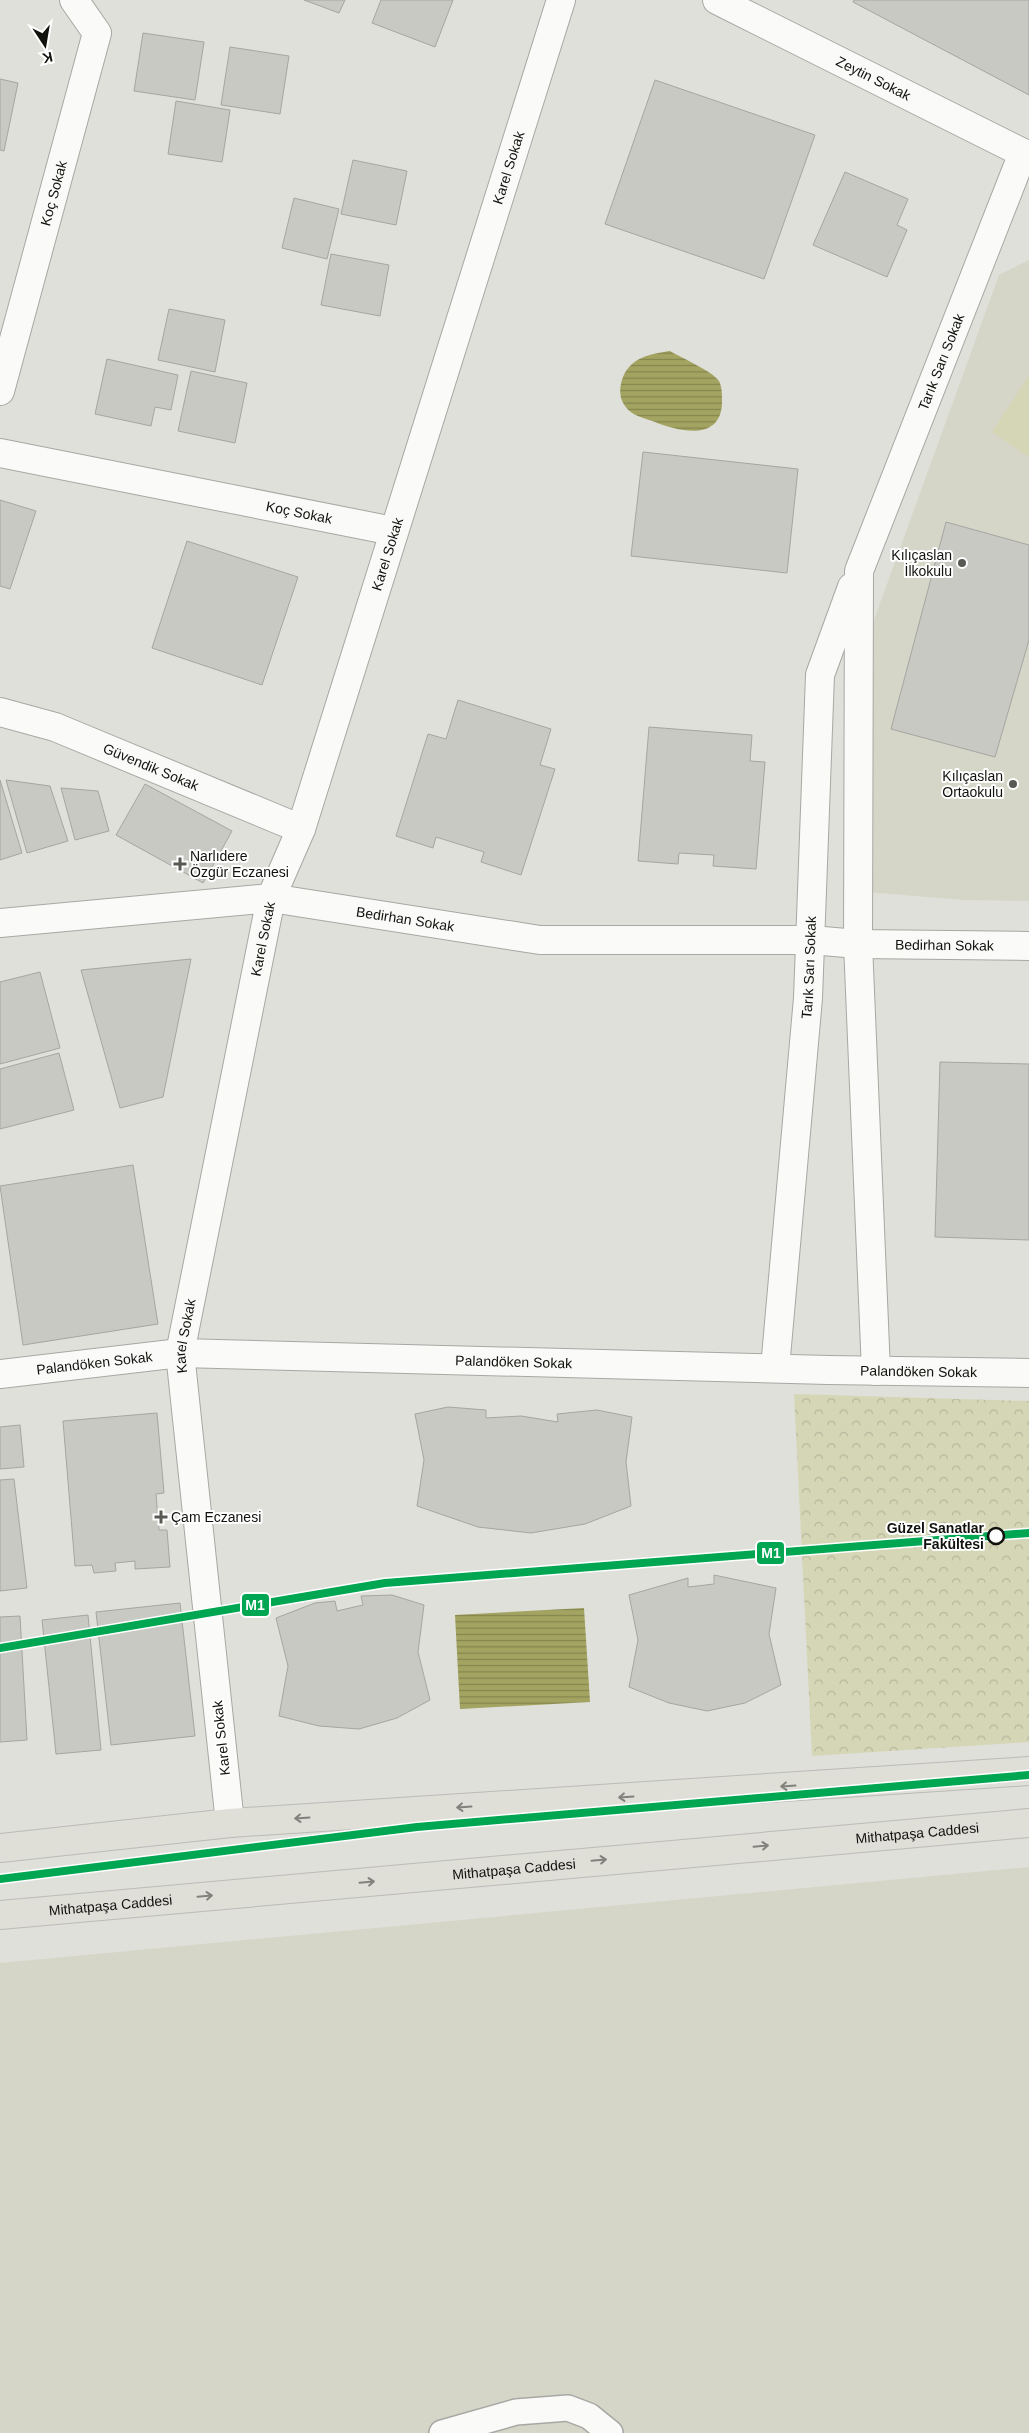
<svg xmlns="http://www.w3.org/2000/svg" width="1029" height="2433" viewBox="0 0 1029 2433" font-family="Arial,sans-serif">
	<style>
		.built { fill: #d5d6c8 }
		.park { fill: url(#park-crowns) }
		.garden { fill: #d5d6b6 }
		.water { fill: url(#water-rules) }
		.building { fill: #c9c9c4; stroke: #a5a6a1 }
		.lines { fill: none; stroke-linecap: round; stroke-linejoin: round }
		.lane-casing { stroke: #a7a8a3; stroke-width: 28 }
		.street-casing { stroke: #a7a8a3; stroke-width: 30 }
		.secondary-casing { stroke: #a7a8a3; stroke-width: 30 }
		.primary-casing { stroke: #bbbbb8; stroke-width: 30 }
		.lane { stroke: #fafaf9; stroke-width: 25 }
		.street { stroke: #fafaf9; stroke-width: 28 }
		.secondary { stroke: #fafaf9; stroke-width: 28 }
		.primary { stroke: #dfdfd7; stroke-width: 28 }
		.metro-1-casing { stroke: #fff; stroke-width: 11 }
		.metro-1 { stroke: #00a651; stroke-width: 8 }
		.oneway { stroke: #82827c }
		.poi-dot { fill: #595954; stroke: #fff; stroke-width: 2 }
		.stop-dot { fill: #fff; stroke: #11110d; stroke-width: 2.5 }
		.labels { text-anchor: middle; stroke-width: 4; stroke-linejoin: round; paint-order: stroke }
		.street-label { font-size: 14px; fill: #11110d; stroke: #fff }
		.poi-label { font-size: 14px; fill: #11110d; stroke: #fff; text-anchor: end }
		.stop-label { font-size: 14px; font-weight: bold; fill: #11110d; stroke: #fff; text-anchor: end }
		.line-badge { stroke: #fff; stroke-width: 2 }
		.badge-label { font-size: 14px; text-anchor: middle; font-weight: bold; fill: #fff }
	</style>
	<defs>
		<pattern id="park-crowns" width="20" height="18" patternUnits="userSpaceOnUse" patternTransform="scale(1.25)"><rect width="20" height="18" fill="#d5d6b6"/><path d="M2 6a3 3 0 1 1 6 0M12 15a3 3 0 1 1 6 0" fill="none" stroke="#b6b79b"/></pattern>
		<pattern id="water-rules" width="6" height="5" patternUnits="userSpaceOnUse" patternTransform="scale(1.25)"><rect width="6" height="5" fill="#a4a462"/><path d="M0 2.5h6" fill="none" stroke="#84844f"/></pattern>
	</defs>
	<rect width="100%" height="100%" fill="#dfe0d9"/>
	<!-- built -->
	<g class="built">
		<path d="M1029,260V901L965,900L866,892L870,631L999,275Z"/>
		<path d="M1029,1867V2433H0V1963Z"/>
	</g>
	<!-- park -->
	<path class="park" d="M794,1394L1029,1401V1742L812,1756Z"/>
	<!-- garden -->
	<path class="garden" d="M1029,375V457L992,432Z"/>
	<!-- water -->
	<g class="water">
		<path d="M670,351C682,358 712,371 719,381C722,387 722,394 722,400C723,442 680,432 655,422C644,418 632,416 625,406C619,398 619,387 623,377C631,357 651,354 670,351Z"/>
		<path d="M584,1608L590,1702L460,1709L455,1615Z"/>
	</g>
	<!-- building -->
	<g class="building">
		<path d="M304,0H345L339,13Z"/>
		<path d="M381,0H453L435,47L372,23Z"/>
		<path d="M854,0H1029V95L853,2Z"/>
		<path d="M143,33L204,42L195,100L134,91Z"/>
		<path d="M230,47L289,56L280,114L221,105Z"/>
		<path d="M0,79L18,83L4,151L0,150Z"/>
		<path d="M655,80L815,135L764,279L605,224Z"/>
		<path d="M176,101L230,110L222,162L168,154Z"/>
		<path d="M353,160L407,171L396,225L341,214Z"/>
		<path d="M845,172L908,199L897,225L907,230L887,277L813,245Z"/>
		<path d="M294,198L339,209L327,259L282,248Z"/>
		<path d="M331,254L389,265L380,316L321,305Z"/>
		<path d="M169,309L225,320L215,372L158,360Z"/>
		<path d="M107,359L178,375L171,410L155,407L151,426L95,414Z"/>
		<path d="M191,371L247,383L235,443L178,431Z"/>
		<path d="M643,452L798,469L787,573L631,556Z"/>
		<path d="M0,500L36,511L10,589L0,586Z"/>
		<path d="M946,522L1029,545V640L995,757L891,729Z"/>
		<path d="M187,541L298,577L262,685L152,648Z"/>
		<path d="M458,700L551,729L540,765L555,769L521,875L481,862L484,852L436,837L433,848L396,836L428,734L446,739Z"/>
		<path d="M649,727L752,735L750,761L765,762L756,869L713,866L714,855L679,853L678,864L638,861Z"/>
		<path d="M0,780L22,853L0,860Z"/>
		<path d="M6,780L50,786L68,841L27,853Z"/>
		<path d="M145,784L232,831L203,883L116,835Z"/>
		<path d="M61,788L98,791L109,831L75,840Z"/>
		<path d="M191,959L163,1097L120,1108L81,970Z"/>
		<path d="M40,972L60,1048L0,1064V982Z"/>
		<path d="M59,1053L74,1110L0,1129V1069Z"/>
		<path d="M940,1062L1029,1064V1240L935,1237Z"/>
		<path d="M133,1165L158,1324L23,1345L0,1186Z"/>
		<path d="M448,1407L486,1410V1418L521,1416L558,1422L557,1414L597,1410L632,1417L626,1462L631,1506L585,1524L531,1533L478,1527L417,1506L424,1460L415,1414Z"/>
		<path d="M157,1413L164,1493L156,1494L159,1530H167L170,1567L135,1569V1561L115,1563L116,1571L94,1573L92,1565L75,1566L63,1421Z"/>
		<path d="M20,1425L24,1467L0,1469V1427Z"/>
		<path d="M14,1479L27,1588L0,1591V1480Z"/>
		<path d="M714,1575L776,1588L769,1634L781,1685L745,1703L707,1711L669,1703L629,1687L638,1640L629,1595L688,1578V1587L714,1584Z"/>
		<path d="M392,1595L424,1605L418,1652L430,1700L397,1718L359,1729L319,1726L279,1716L288,1666L276,1618L315,1603L335,1601L337,1611L363,1605L361,1596Z"/>
		<path d="M180,1603L195,1736L111,1745L96,1612Z"/>
		<path d="M88,1615L101,1750L56,1754L42,1620Z"/>
		<path d="M20,1616L27,1740L0,1742V1617Z"/>
	</g>
	<g class="lines">
		<!-- lane casing -->
		<g class="lane-casing">
			<path id="lane" d="M442,2433L516,2412L568,2408L589,2416L610,2433"/>
		</g>
		<!-- street casing -->
		<g class="street-casing">
			<g id="street">
				<path id="s1" d="M0,391L97,33L74,0"/>
				<path id="s2" d="M0,453L393,531"/>
				<path id="s3" d="M0,712L55,727L301,829"/>
				<path id="s4" d="M0,923L271,898L540,940H811L858,944L1029,946"/>
				<path id="s5" d="M775,1368L808,998L820,675L852,587"/>
				<path id="s6" d="M876,1371L858,944L859,571L1023,153"/>
				<path id="s7" d="M0,1374L180,1353L828,1370L1029,1373"/>
				<path id="s8" d="M230,1823L180,1353L271,898L301,829L561,0"/>
			</g>
		</g>
		<!-- secondary casing -->
		<g class="secondary-casing">
			<g id="secondary">
				<path id="s9" d="M717,0L1029,156"/>
			</g>
		</g>
		<!-- primary casing -->
		<g class="primary-casing">
			<g id="primary">
				<path d="M0,1848L230,1823L1029,1771"/>
				<path id="s10" d="M0,1915L1029,1823"/>
			</g>
		</g>
		<!-- lane -->
		<use href="#lane" class="lane"/>
		<!-- street -->
		<use href="#street" class="street"/>
		<!-- secondary -->
		<use href="#secondary" class="secondary"/>
		<!-- primary -->
		<use href="#primary" class="primary"/>
		<!-- metro-1 casing -->
		<g class="metro-1-casing">
			<g id="metro-1">
				<path d="M0,1648L385,1583L1029,1533"/>
				<path d="M0,1879L417,1827L1029,1775"/>
			</g>
		</g>
		<!-- metro-1 -->
		<use href="#metro-1" class="metro-1"/>
	</g>
	<!-- one-way arrows -->
	<defs><path id="oneway-shaft" d="M-6 0H5M1.5-3L5.5 0L1.5 3" fill="none" stroke-width="1.6" stroke-linecap="round" stroke-linejoin="round" transform="scale(1.25)"/></defs>
	<g class="oneway">
		<use href="#oneway-shaft" transform="translate(788 1786) rotate(176)"/>
		<use href="#oneway-shaft" transform="translate(626 1797) rotate(176)"/>
		<use href="#oneway-shaft" transform="translate(464 1807) rotate(176)"/>
		<use href="#oneway-shaft" transform="translate(302 1818) rotate(176)"/>
		<use href="#oneway-shaft" transform="translate(761 1846) rotate(-5)"/>
		<use href="#oneway-shaft" transform="translate(599 1860) rotate(-5)"/>
		<use href="#oneway-shaft" transform="translate(367 1882) rotate(-5)"/>
		<use href="#oneway-shaft" transform="translate(205 1896) rotate(-5)"/>
	</g>
	<!-- markers -->
	<g class="poi-dot">
		<circle cx="962" cy="563" r="5"/>
		<circle cx="1013" cy="784" r="5"/>
		<path d="M177.5 856.5h5v5h5v5h-5v5h-5v-5h-5v-5h5z"/>
		<path d="M158.5 1509.5h5v5h5v5h-5v5h-5v-5h-5v-5h5z"/>
	</g>
	<circle class="stop-dot" cx="996" cy="1536" r="8"/>
	<g class="labels">
		<!-- street labels -->
		<g class="street-label">
			<text dy="5" stroke="none"><textPath href="#s9" startOffset="175">Zeytin Sokak</textPath></text>
			<text dy="5" stroke="none"><textPath href="#s8" startOffset="1705">Karel Sokak</textPath></text>
			<text dy="5" stroke="none"><textPath href="#s1" startOffset="205">Koç Sokak</textPath></text>
			<text dy="5" stroke="none"><textPath href="#s6" startOffset="1025">Tarık Sarı Sokak</textPath></text>
			<text dy="5" stroke="none"><textPath href="#s2" startOffset="305">Koç Sokak</textPath></text>
			<text dy="5" stroke="none"><textPath href="#s8" startOffset="1300">Karel Sokak</textPath></text>
			<text dy="5" stroke="none"><textPath href="#s3" startOffset="161">Güvendik Sokak</textPath></text>
			<text dy="5" stroke="none"><textPath href="#s4" startOffset="408">Bedirhan Sokak</textPath></text>
			<text dy="5" stroke="none"><textPath href="#s8" startOffset="895">Karel Sokak</textPath></text>
			<text dy="5" stroke="none"><textPath href="#s4" startOffset="949">Bedirhan Sokak</textPath></text>
			<text dy="5" stroke="none"><textPath href="#s5" startOffset="402">Tarık Sarı Sokak</textPath></text>
			<text dy="5" stroke="none"><textPath href="#s8" startOffset="490">Karel Sokak</textPath></text>
			<text dy="5" stroke="none"><textPath href="#s7" startOffset="515">Palandöken Sokak</textPath></text>
			<text dy="5" stroke="none"><textPath href="#s7" startOffset="95">Palandöken Sokak</textPath></text>
			<text dy="5" stroke="none"><textPath href="#s7" startOffset="920">Palandöken Sokak</textPath></text>
			<text transform="translate(221 1738) rotate(-96)" y="5">Karel Sokak</text>
			<text dy="5" stroke="none"><textPath href="#s10" startOffset="921">Mithatpaşa Caddesi</textPath></text>
			<text dy="5" stroke="none"><textPath href="#s10" startOffset="516">Mithatpaşa Caddesi</textPath></text>
			<text dy="5" stroke="none"><textPath href="#s10" startOffset="111">Mithatpaşa Caddesi</textPath></text>
		</g>
		<!-- poi labels -->
		<g class="poi-label">
			<text x="952" y="560">Kılıçaslan<tspan x="952" dy="16">İlkokulu</tspan></text>
			<text x="1003" y="781">Kılıçaslan<tspan x="1003" dy="16">Ortaokulu</tspan></text>
			<text x="190" y="861" text-anchor="start">Narlıdere<tspan x="190" dy="16">Özgür Eczanesi</tspan></text>
			<text x="171" y="1522" text-anchor="start">Çam Eczanesi</text>
		</g>
		<!-- stop labels -->
		<g class="stop-label">
			<text x="984" y="1533">Güzel Sanatlar<tspan x="984" dy="16">Fakültesi</tspan></text>
		</g>
	</g>
	<g class="line-badge">
		<rect x="756" y="1541" width="29" height="24" rx="5" fill="#00a651"/>
		<rect x="241" y="1593" width="29" height="24" rx="5" fill="#00a651"/>
	</g>
	<g class="badge-label">
		<text x="771" y="1558">M1</text>
		<text x="255" y="1610">M1</text>
	</g>
	<!-- north arrow -->
	<g transform="translate(45 45) rotate(168)" stroke="#ffffff" stroke-width="4" paint-order="stroke">
	<path d="M0-4L9 19L0 12L-9 19Z" fill="#11110d"/>
	<text y="-8" font-size="14" font-weight="bold" text-anchor="middle" fill="#11110d">K</text>
	</g>
</svg>
